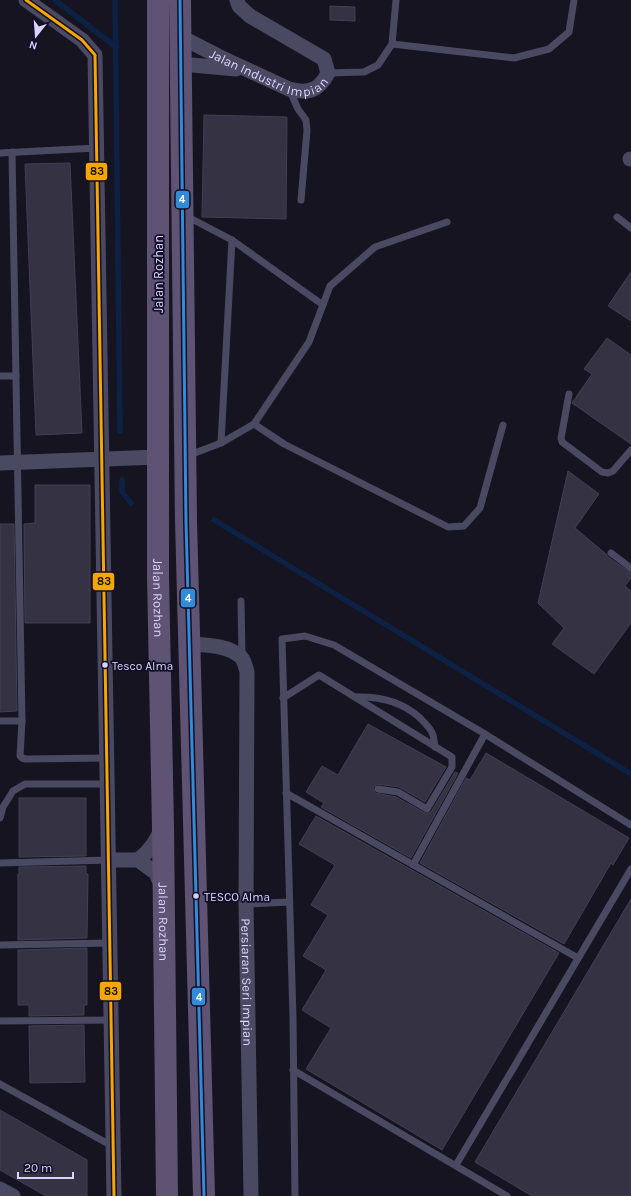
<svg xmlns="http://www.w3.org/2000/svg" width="631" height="1196" viewBox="0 0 631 1196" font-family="Karla,sans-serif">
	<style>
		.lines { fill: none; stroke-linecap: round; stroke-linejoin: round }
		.stream { stroke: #0d2144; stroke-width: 5.5 }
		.building { fill: #343243; stroke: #433f54 }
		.service { stroke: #4a4962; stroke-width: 7 }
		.minor { stroke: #4a4962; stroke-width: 15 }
		.primary { stroke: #5e5373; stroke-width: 22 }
		.bus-1-casing { stroke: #130f26; stroke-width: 6 }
		.bus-2-casing { stroke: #130f26; stroke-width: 6 }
		.bus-1 { stroke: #338bd7; stroke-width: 3 }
		.bus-2 { stroke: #f7a600; stroke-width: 3 }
		.bus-dot { fill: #d9d4ff; stroke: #130f26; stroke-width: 1.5 }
		.labels { text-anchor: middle; stroke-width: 3.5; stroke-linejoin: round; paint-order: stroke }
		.bus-label { font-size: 12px; fill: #d9d4ff; stroke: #130f26; text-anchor: start }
		.street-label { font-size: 13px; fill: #d9d4ff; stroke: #130f26 }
		.line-badge { stroke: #130f26; stroke-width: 1.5 }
		.badge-label { font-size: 11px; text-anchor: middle; font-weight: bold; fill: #fff }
		.pale-badge-label { font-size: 11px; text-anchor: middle; font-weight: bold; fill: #111 }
	</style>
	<rect width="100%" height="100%" fill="#161421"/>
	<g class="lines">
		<!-- stream -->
		<g class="stream">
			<path d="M55,0L116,47"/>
			<path d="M115,0L120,431"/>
			<path d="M122,480V492L131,503"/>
			<path d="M214,520L631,774"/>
		</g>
	</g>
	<!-- building -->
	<g class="building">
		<path d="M330,6L355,7V21L330,20Z"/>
		<path d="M204,115L287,117L286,219L202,217Z"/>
		<path d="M70,163L82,433L36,435L25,164Z"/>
		<path d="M631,272V321L608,306Z"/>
		<path d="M607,338L631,355V444L572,403L592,374L584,369Z"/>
		<path d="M568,471L599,494L575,528L606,554L608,557L631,573V578L625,586L631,591V623L594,674L552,644L564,628L538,603Z"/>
		<path d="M35,485H90V623H25L24,524L35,523Z"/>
		<path d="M0,524H14L17,711L0,712Z"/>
		<path d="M368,724L446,767L425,802L399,787L377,784L373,788L375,793L396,797L427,814L431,812L455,772L458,773L411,858L321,807L324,803L306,792L322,766L338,775Z"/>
		<path d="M486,753L629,838L613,865L611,863L564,944L420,863L466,778L470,780Z"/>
		<path d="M19,798H86V856L19,857Z"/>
		<path d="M316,816L559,953L442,1150L306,1069L331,1028L302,1010L326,970L303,956L328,915L311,905L335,865L299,844Z"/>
		<path d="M86,866V874H88L87,938L18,940V874H19V867Z"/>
		<path d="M631,899V1196H532L475,1162Z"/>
		<path d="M87,948V1005H84V1015L29,1016V1005H18V950Z"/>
		<path d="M84,1025L85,1082L30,1083L29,1026Z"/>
		<path d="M0,1110L87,1160V1196H46L0,1170Z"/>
	</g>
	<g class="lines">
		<!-- service -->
		<g class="service">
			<path d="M392,44L514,58L549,49L569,32L574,0"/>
			<path d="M328,73L364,72L378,65L392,44L396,0"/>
			<path d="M289,89L298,109L306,120L307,130L301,200"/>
			<path d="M12,152L22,721L20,756L22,758L26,759L107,758"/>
			<path d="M0,153L97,148"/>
			<path d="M186,216L232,240L323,305"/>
			<path d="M617,217L631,228"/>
			<path d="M0,376H16"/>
			<path d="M569,394L561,438L562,442L602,472L608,473L613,471L631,450"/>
			<path d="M254,424L284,444L448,527L464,526L480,508L503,425"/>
			<path d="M221,443L232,240"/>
			<path d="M187,456L221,443L254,424L309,342L330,286L375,247L447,222"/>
			<path d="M611,553L631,568"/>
			<path d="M241,601L242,657"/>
			<path d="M355,697C379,696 401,701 419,717C424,722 431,728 433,735C434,738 434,743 435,747"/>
			<path d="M283,698L319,675L452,757V767L427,809L398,792L378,789"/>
			<path d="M0,721H22"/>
			<path d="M286,793L578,958"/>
			<path d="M0,818L3,807L13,791L25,784H107"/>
			<path d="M0,863L109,860"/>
			<path d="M413,865L485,734"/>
			<path d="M246,904L289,902"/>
			<path d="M0,945L110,943"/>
			<path d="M0,1021L112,1020"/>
			<path d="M293,1070L507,1196"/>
			<path d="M0,1084L114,1147"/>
			<path d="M456,1165L631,869"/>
			<path d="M295,1196L293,1017L282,639L305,636L334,645L485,734L631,825"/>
		</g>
		<!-- minor -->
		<g class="minor">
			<path d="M26,0L82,40L95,55L114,1196"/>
			<path id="s1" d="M181,37L220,57L289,89C308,94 319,91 328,73L324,59L250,16L239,6L237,0"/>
			<path d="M181,64L236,69"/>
			<path d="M630,159H631"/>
			<path d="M0,463L158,457"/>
			<path id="s2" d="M190,644C206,645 228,645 241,657C244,660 246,668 247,672L246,904L251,1196"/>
			<path d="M109,860H138L156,873L162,887"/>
			<path d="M138,860C150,851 156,841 162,828"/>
			<path d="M0,1189L13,1196"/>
		</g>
		<!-- primary -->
		<g class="primary">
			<path id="s3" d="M158,0V575L163,827L167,1196"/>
			<path d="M180,0L186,521L204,1196"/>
		</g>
		<!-- bus-1 casing -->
		<g class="bus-1-casing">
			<path id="bus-1" d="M180,0L186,521L204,1196"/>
		</g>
		<!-- bus-2 casing -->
		<g class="bus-2-casing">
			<path id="bus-2" d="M26,0L82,40L95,55L114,1196"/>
		</g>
		<!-- bus-1 -->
		<use href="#bus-1" class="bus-1"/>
		<!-- bus-2 -->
		<use href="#bus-2" class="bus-2"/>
	</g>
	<!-- markers -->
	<g class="bus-dot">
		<circle cx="105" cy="665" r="3.5"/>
		<circle cx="196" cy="896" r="3.5"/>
	</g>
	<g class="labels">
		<!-- bus labels -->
		<g class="bus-label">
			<text x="112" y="670">Tesco Alma</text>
			<text x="204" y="901">TESCO Alma</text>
		</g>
		<!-- street labels -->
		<g class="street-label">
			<text dy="5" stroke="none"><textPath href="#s1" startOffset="97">Jalan Industri Impian</textPath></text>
			<text transform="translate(158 274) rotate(-90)" y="5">Jalan Rozhan</text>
			<text dy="5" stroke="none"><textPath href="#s3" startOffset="598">Jalan Rozhan</textPath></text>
			<text dy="5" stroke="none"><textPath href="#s3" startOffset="922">Jalan Rozhan</textPath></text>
			<text dy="5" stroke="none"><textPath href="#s2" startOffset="380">Persiaran Seri Impian</textPath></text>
		</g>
	</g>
	<g class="line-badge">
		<rect x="85" y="162" width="23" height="19" rx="4" fill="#f7a600"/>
		<rect x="175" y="190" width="15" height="19" rx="4" fill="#338bd7"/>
		<rect x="92" y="572" width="23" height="19" rx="4" fill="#f7a600"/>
		<rect x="180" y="588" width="16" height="20" rx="4" fill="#338bd7"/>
		<rect x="99" y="981" width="23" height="20" rx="4" fill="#f7a600"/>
		<rect x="191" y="987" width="15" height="19" rx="4" fill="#338bd7"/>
	</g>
	<g class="badge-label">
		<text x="182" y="203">4</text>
		<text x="188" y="602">4</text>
		<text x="199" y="1001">4</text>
	</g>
	<g class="pale-badge-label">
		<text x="97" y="175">83</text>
		<text x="104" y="585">83</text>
		<text x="111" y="995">83</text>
	</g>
	<!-- north arrow -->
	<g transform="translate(36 36) rotate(197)" stroke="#130f26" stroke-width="3" paint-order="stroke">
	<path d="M0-3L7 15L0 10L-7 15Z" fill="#d9d4ff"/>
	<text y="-6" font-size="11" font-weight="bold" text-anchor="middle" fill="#d9d4ff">N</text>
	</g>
	<!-- scale -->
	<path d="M18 1172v6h55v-6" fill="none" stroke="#d9d4ff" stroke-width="2"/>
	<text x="24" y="1172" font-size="12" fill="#d9d4ff" stroke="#130f26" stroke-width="3" paint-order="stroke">20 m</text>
</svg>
